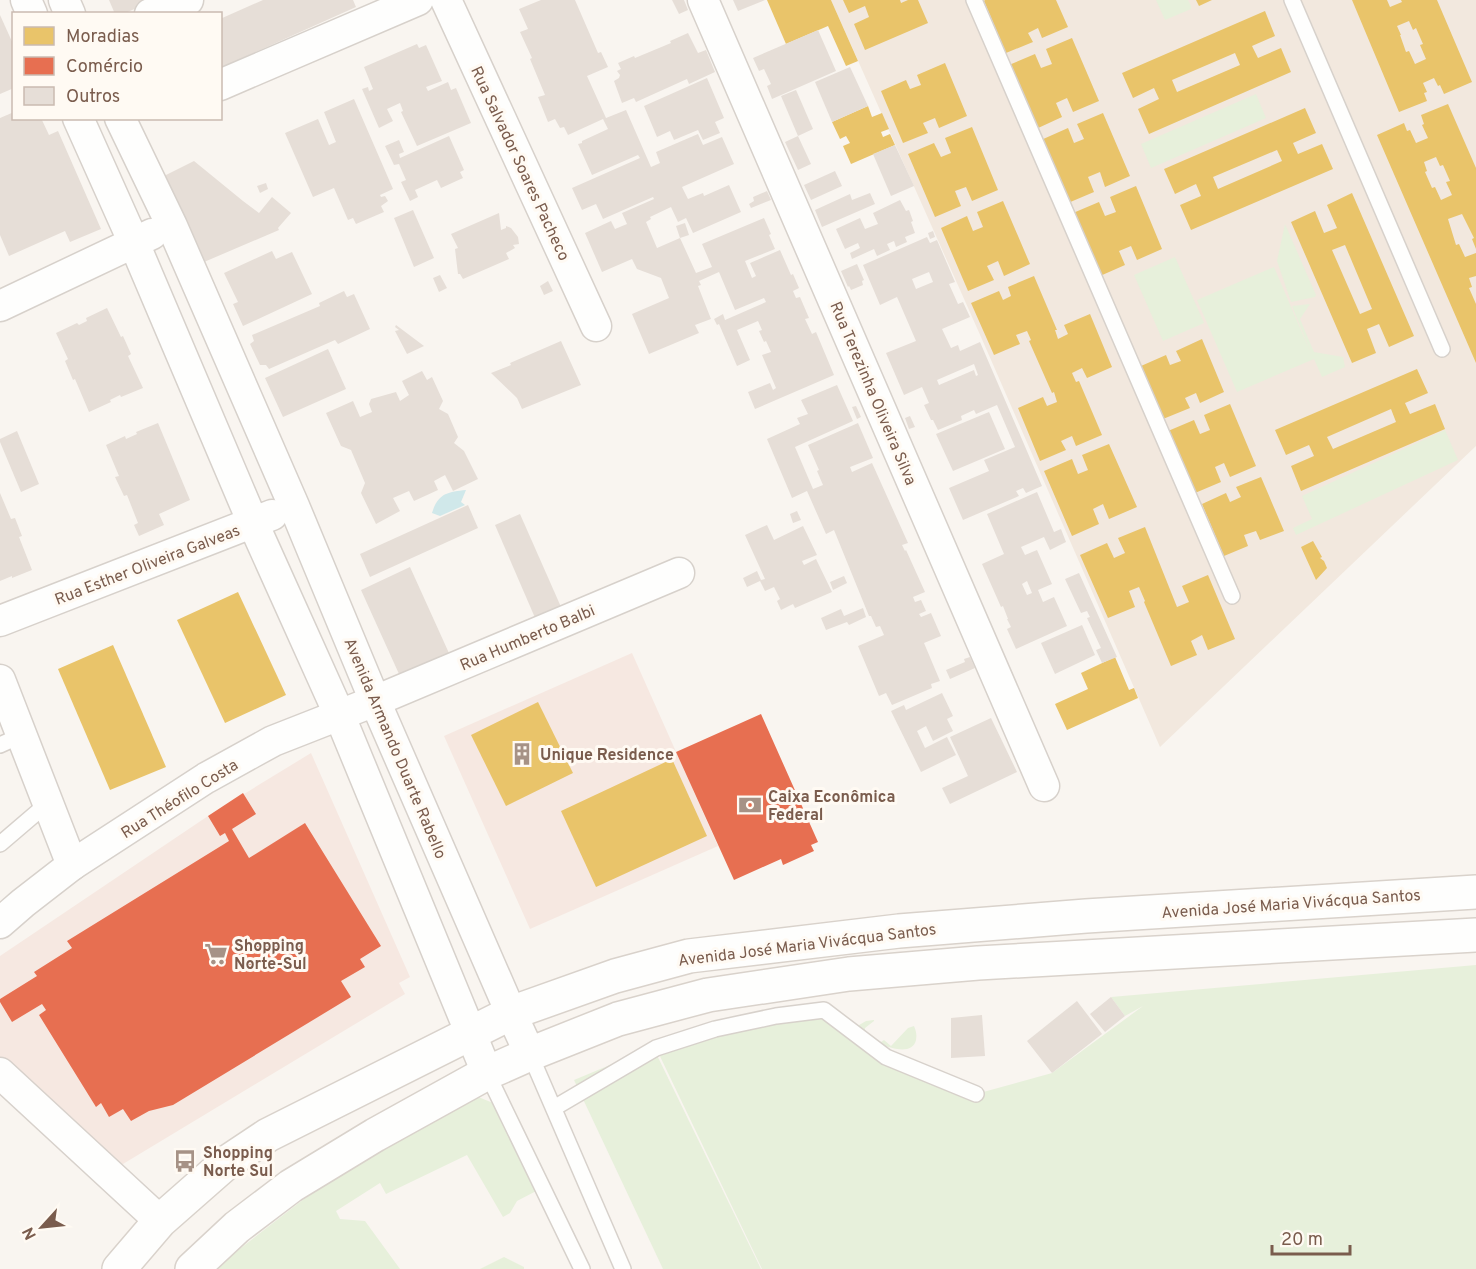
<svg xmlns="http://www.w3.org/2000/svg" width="1476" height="1269" viewBox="0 0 1476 1269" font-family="Overpass,sans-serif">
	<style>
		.residential { fill: #f2e8de }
		.commercial { fill: #f6e8e1 }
		.green { fill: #e7f0db }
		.water { fill: #d0e8ea }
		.homes { fill: #e9c46a; fill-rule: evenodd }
		.shops { fill: #e76f51 }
		.building { fill: #e6ded7; fill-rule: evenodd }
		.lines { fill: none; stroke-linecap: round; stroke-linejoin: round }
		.lane-casing { stroke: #d7d1cb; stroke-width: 18 }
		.street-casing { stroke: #d7d1cb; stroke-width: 33 }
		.secondary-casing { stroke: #d9d2cb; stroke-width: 36 }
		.lane { stroke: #fefefd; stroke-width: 15 }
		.street { stroke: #fefefd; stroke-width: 30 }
		.secondary { stroke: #fefefd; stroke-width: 33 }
		.labels { text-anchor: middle; stroke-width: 6; stroke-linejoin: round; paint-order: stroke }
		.street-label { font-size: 16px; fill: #7a5c4d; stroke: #fffaf3 }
		.poi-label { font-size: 16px; font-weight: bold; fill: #7a5c4d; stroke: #fffaf3; text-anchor: start }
	</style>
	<rect width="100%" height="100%" fill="#f9f5f0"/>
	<!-- residential -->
	<path class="residential" d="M831,0H1476V446L1160,747L981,337Z"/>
	<!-- commercial -->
	<g class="commercial">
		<path d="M632,653L718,846L530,929L444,736Z"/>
		<path d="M311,753L410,977L399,983L405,994L113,1170L0,1059V956L208,816Z"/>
	</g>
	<!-- green -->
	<g class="green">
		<path d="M1156,0H1188L1191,6V9L1165,20Z"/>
		<path d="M1256,94L1266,118L1151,168L1141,144Z"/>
		<path d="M1285,224L1316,295L1315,297L1291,302L1277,261Z"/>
		<path d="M1175,257L1204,323L1163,341L1134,275Z"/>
		<path d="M1274,267L1312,356L1292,306L1310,304L1300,319L1314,352L1343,357L1345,367L1322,377L1314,359L1237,392L1197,300Z"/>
		<path d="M1445,430L1458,460L1296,535L1293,528L1312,519L1302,496Z"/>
		<path d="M1476,965V1269H762L656,1048L824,1010L854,1028L866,1021L874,1020V1021L865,1028V1033L881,1042L884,1040L891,1046L908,1028L914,1026C916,1031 917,1034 916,1040C911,1061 874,1041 861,1037L976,1094L1052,1073L1143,1006L1125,1016L1111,997Z"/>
		<path d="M653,1047L761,1269H663L574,1080Z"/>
		<path d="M476,1096L493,1103L542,1188L517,1201L510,1213L503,1217L467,1155L386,1194L380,1183L336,1211L340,1219L365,1221L400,1269H214L300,1202L367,1156Z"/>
		<path d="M504,1257L524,1267V1269H480Z"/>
	</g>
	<!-- water -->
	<path class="water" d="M466,490L461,502L465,505L440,516L432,513C438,493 448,492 466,490Z"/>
	<!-- homes -->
	<g class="homes">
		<path d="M767,0H831L858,61L846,66L828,26L786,44Z"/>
		<path d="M843,0H900L901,3L908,0H918L928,23L865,50L854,24L869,17L865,6L849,13Z"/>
		<path d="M985,0H1056L1068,27L1042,38L1038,28L1028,33L1033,42L1006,53L984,1Z"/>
		<path d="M1196,0H1212L1199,6Z"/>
		<path d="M1352,0H1387L1390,7L1402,2L1401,0H1437L1472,82L1444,94L1440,85L1438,86L1434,78L1423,83L1427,92L1424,93L1427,101L1399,112ZM1409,21L1413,30L1416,28L1423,44L1420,45L1426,59L1415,64L1409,51L1406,52L1400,35H1401L1397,26Z"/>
		<path d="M1265,11L1275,36L1252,46L1258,58L1281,48L1291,72L1149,134L1138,109L1159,99L1154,88L1133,98L1122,73ZM1235,53L1240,65L1177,92L1172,80Z"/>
		<path d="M1072,38L1099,101L1073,112L1067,98L1056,103L1062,117L1036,129L1009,65L1035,54L1041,68L1052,64L1046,49Z"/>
		<path d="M945,63L967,116L939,128L935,118L923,123L928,133L903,143L881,91L906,80L910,89L921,85L917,75Z"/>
		<path d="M1448,104L1476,168V249L1472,239L1474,238L1462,214L1448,219L1456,245L1459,244L1465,257L1476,253V276L1469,278L1472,287L1469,288L1476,304V363L1377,135L1404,123L1407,131L1410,130L1416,143L1428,138L1422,125L1424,124L1421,115ZM1436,157L1440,166L1443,165L1450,181L1446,182L1452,195L1441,200L1435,187L1432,188L1425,172L1427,171L1424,162Z"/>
		<path d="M868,106L872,117L882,113L889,129L881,132L883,137L890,134L895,145L851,164L843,146L850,143L846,136L840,139L832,122Z"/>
		<path d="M1305,108L1316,133L1293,143L1298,154L1322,144L1333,169L1191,230L1180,205L1201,196L1196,184L1175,194L1164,169ZM1277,150L1282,161L1218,189L1213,177Z"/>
		<path d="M1103,113L1130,176L1105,187L1100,172L1088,177L1094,192L1068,203L1041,140L1068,128L1074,143L1084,139L1077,124Z"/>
		<path d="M972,127L998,190L972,201L966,187L955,191L961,206L935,217L908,154L934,143L941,157L951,153L945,138Z"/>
		<path d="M1136,186L1162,249L1137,260L1131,246L1119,251L1125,265L1100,276L1073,213L1099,202L1105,216L1116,212L1110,197Z"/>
		<path d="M1352,193L1414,336L1389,347L1379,324L1367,329L1376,353L1352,363L1291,222L1315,211L1324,233L1337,228L1327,205ZM1345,245L1372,309L1360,314L1332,250Z"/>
		<path d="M1003,201L1030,264L1004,276L998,261L987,266L994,280L968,291L941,228L967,216L973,231L983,227L977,212Z"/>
		<path d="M1034,276L1057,330H1055L1058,339L1068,334L1064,325L1090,314L1112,367L1087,378L1082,368L1072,373L1076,382L1079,381L1102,435L1076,446L1072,436L1061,441L1066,450L1040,461L1018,408L1043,397L1047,406L1057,402L1054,392L1052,393L1029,341L1031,340L1027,331L1016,335L1020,344L994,355L971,303L999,291L1003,300L1011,296L1008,287Z"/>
		<path d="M1202,339L1224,392L1200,403L1196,393L1185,398L1190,408L1163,419L1141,366L1166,355L1170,365L1181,361L1176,351Z"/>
		<path d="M1417,369L1428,393L1405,403L1410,414L1435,404L1445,429L1301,491L1291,466L1314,456L1309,445L1286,455L1275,430ZM1391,409L1396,422L1333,449L1327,437Z"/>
		<path d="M1230,404L1256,466L1230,477L1224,463L1215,467L1221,482L1195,493L1168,431L1194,420L1200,434L1210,430L1204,415Z"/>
		<path d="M1109,444L1137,507L1109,519L1103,504L1093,509L1099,524L1072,536L1044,471L1072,459L1078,474L1088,470L1082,455Z"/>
		<path d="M1261,477L1284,531L1260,540L1256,531L1244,535L1248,546L1224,556L1202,504L1226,493L1230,502L1241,497L1236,487Z"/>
		<path d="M1145,527L1177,607L1189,602L1182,586L1208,575L1235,639L1208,650L1202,635L1191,641L1197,655L1171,666L1144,602L1145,601L1139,587L1129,591L1135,607L1108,618L1080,555L1107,543L1114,558L1125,553L1118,538Z"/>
		<path d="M1313,541L1322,557L1320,558L1324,561L1327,568L1316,580L1301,547Z"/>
		<path d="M238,592L286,695L225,723L177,620Z"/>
		<path d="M113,645L166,767L110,790L58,669Z"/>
		<path d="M1115,657L1129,690L1134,688L1138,698L1067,730L1055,704L1088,689L1081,673Z"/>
		<path d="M538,702L573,773L506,806L471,735Z"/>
		<path d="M672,759L707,836L596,887L561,811Z"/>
	</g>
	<!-- shops -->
	<g class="shops">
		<path d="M761,714L818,842L811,845L814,851L783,865L781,859L734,880L676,752Z"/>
		<path d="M243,793L256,814L232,829L249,858L305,823L381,946L360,959L365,967L341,981L351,997L173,1105L149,1111L131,1121L123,1109L109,1117L101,1103L96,1107L39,1015L46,1010L42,1004L12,1022L0,1002V999L37,976L34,972L72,948L67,941L229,841L225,833L220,836L208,816Z"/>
	</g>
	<!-- building -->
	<g class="building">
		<path d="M109,0H155L123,14H115Z"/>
		<path d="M263,0H353L356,7L220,68V19Z"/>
		<path d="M541,0H575L598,53L601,52L608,67L587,76L606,118L626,110L651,167L660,163L656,152L698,134L703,145L722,137L734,164L682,187L688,199L703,193L704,196L729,185L741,212L693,233L686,218L678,222L671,207L650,217L651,219L646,222L657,248L680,238L696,273L712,267L702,244L764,218L771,234L769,235L775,249L745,261L752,278L756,276L750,263L780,250L791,275L793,274L799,288L793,291L796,298L800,297L809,318L805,319L812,334L816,332L834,375L755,409L748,392L770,383L773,390L776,388L762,355L771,352L766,341L764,342L759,331L762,330L758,321L737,330L750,360L737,366L719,324L717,325L714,319L723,314L725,320L766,302L764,298L735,310L719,272L699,281L701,285L698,286L711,319L695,325L699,333L649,354L632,314L669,298L661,278L637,269L632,259L602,272L585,233L611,221L615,229L627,224L622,213L654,199L653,197L603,219L596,204L582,210L572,188L640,158L638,155L592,175L578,144L582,143V141L608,129L603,119L568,135L564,127L560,128L555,119L548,122L538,97L545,95L530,59L532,58L520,32L528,29L519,9Z"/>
		<path d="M672,0H684L688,10L679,14Z"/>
		<path d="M733,0H765L738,11Z"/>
		<path d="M0,15L14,46V88L0,94Z"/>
		<path d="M818,30L836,71L772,99L767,86L771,84L764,69L759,71L753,58Z"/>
		<path d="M688,33L698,53L706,50L715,72L689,84L687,79L636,102L634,98L622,103L614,81L619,78L620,75L617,71L621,69L618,63L634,56L635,58L671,43L670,41Z"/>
		<path d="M417,44L419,48L426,45L442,81L426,87L428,91L448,82L451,90L456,88L471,123L417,146L401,112L403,111L400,103L387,109L393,121L379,128L362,89L368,87L369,91L373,89L364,67Z"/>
		<path d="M850,67L868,106L832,122L815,82Z"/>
		<path d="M707,78L724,118L715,122L720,133L703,140L698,130L674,140L670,131L657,137L644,106Z"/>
		<path d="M796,90L813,129L798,136L781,96Z"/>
		<path d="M354,99L393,189L380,195L381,197L385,196L388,201L381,206L384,212L356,224L353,218L348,220L334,188L313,197L285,133L318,119L329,145L336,142L324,112Z"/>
		<path d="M14,112V118H41L49,135L58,131L101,229L70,242L65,231L9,256L0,235V118Z"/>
		<path d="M449,136L464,170L460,172L463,178L441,188L437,180L415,190L418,197L410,201L401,182L406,180L399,164L394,165L385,146L399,140L404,152L399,154L400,158Z"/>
		<path d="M798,136L811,164L798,170L785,142Z"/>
		<path d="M895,145L914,186L891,196L873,154Z"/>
		<path d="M194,161L243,201L259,213L272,197L291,213L278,228L279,230L197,265L162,177Z"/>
		<path d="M835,171L842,186L811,200L804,185Z"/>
		<path d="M266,183L268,189L260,193L257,186Z"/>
		<path d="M767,191L771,200L751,208L749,204L754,201L753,197Z"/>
		<path d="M870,193L875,204L822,227L815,210L850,194L852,200Z"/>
		<path d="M900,200L906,211L909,210L913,221L911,222L915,233L905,237L907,242L896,247L894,241L887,244L890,250L877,256L874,249L852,259L850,253L860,248L858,243L845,249L836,229L860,218L865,229L878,224L873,213Z"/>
		<path d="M413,210L434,258L414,267L394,218Z"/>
		<path d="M499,213L501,230L506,228V226L511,228L518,237L519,244L513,245L515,248L506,253L509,259L463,279L460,274H458L455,249L458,248L451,234Z"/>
		<path d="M685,223L689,235L680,238L676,226Z"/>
		<path d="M933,231L935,237L930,239L928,233Z"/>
		<path d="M927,237L930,243L937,240L955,282L949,284L958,304L963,302L970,317L942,329L951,348L958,345L960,351L980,342L1042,486L1026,493L1023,488L1016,491L1019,496L963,520L949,488L989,471L984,460L1015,447L997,405L976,414L974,410L961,416L962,420L938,430L933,420H931L924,405L929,403L922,387L904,395L886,353L916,341L897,297L880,305L863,265ZM929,272L933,282L916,289L912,279ZM974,364L978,375L976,376L974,370L939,385L937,380Z"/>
		<path d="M272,251L276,259L292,252L312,294L243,326L233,304L238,302L224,273Z"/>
		<path d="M857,264L864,280L862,281L863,285L851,290L849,286L848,287L841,271Z"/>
		<path d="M440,275L447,288L439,292L433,278Z"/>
		<path d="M548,281L553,291L544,295L540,286Z"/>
		<path d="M344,291L347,297L354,294L370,329L338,344L335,340L269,369L266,365H260L250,344L254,341L252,335L320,306L319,303Z"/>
		<path d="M107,308L121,337L123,336L131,354L128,356L143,388L121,397L120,395L110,400L111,402L89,412L75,379L73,380L65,361L68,359L56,333L77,323L79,325L87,321L86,318Z"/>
		<path d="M396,325L424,346L407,354L395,331L399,330L395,327Z"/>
		<path d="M561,341L581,385L522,409L517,398L491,373L511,365L510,363Z"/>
		<path d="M328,349L346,389L283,417L265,378Z"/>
		<path d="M422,371L427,380L432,377L443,401L439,409L448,414L458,437L454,443L464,451L478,479L453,491L445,475L434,481L438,490L414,501L409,491L393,498L400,511L376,524L361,493L365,483L351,450L341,446L326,413L353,401L360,417L372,412L369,404L371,399L396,392L400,401L409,395L402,381Z"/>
		<path d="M837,385L853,421L795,447L813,489L823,485L817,471L819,470L808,445L858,423L873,458L850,467L852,472L872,463L908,543L902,545L905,551L906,550L925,592L913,597L915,602L921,600L926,611L919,614L921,617L931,613L941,636L924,643L940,681L931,684L932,688L892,705L886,693L879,696L858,646L884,635L880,626L876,627L871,616H869L834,530L826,534L807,491L792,498L767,439L800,424L797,418L808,414L801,400Z"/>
		<path d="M856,406L861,417L857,419L852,407Z"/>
		<path d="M989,412L1005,449L953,471L936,434Z"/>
		<path d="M910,416L915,427L909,429L905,418Z"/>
		<path d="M158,423L190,500L159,514L164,525L139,536L134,525L138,523L127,495L124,496L115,477L119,476L106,445L125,436L126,439L137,434L136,432Z"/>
		<path d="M17,431L39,484L21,492L0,442V439Z"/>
		<path d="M1037,492L1054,532L1061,529L1066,542L1050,550L1044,537L1021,547L1025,555L1037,550L1052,584L1038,590L1043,602L1054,597L1067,626L1016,649L1007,629L1011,627L1007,619H1008L1003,606L1001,607L982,564L1004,554L987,514ZM1027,581L1032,593L1027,595L1022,584Z"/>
		<path d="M0,493L11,519L15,518L22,536L19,537L32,570L12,578V576L0,581Z"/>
		<path d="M468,505L478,528L370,577L360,554Z"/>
		<path d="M797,511L801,520L793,523L790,514Z"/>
		<path d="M520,514L565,616L539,627L495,525Z"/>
		<path d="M767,525L774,540L803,526L817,555L802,561L804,565L816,559L832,592L795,608L793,604L781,610L777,601L780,599L774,587L765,591L760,581L747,587L743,578L757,571L761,580L765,579L745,535Z"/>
		<path d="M410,567L453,662L410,681L406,672L399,674L361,590Z"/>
		<path d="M1079,573L1117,657L1102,663L1096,650L1101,648L1087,618L1090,617L1087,611L1081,613L1065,579Z"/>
		<path d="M844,576L847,583L833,590L830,582Z"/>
		<path d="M863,608L866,617L849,625L847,622L826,630L821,618L841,609L844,616Z"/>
		<path d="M1082,625L1095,655L1055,674L1041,643Z"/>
		<path d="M970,657L975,668L950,679L946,670L965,662L964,659Z"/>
		<path d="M942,693L953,716L947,719L953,731L933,741L926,726L917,731L925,748L947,737L956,755L921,772L891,711L904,705L906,710Z"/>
		<path d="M991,718L1017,772L950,804L942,788L968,776L950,737Z"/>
		<path d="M1111,997L1125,1016L1105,1032L1090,1014Z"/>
		<path d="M1077,1001L1102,1034L1052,1073L1027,1041Z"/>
		<path d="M982,1015L985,1056L951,1058V1018Z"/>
	</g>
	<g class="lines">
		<!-- lane casing -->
		<g class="lane-casing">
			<g id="lane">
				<path d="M974,0L1232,596"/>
				<path d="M1292,0L1442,349"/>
				<path d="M0,745L22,735"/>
				<path d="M0,844L48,803"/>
				<path d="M530,1054L623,1269"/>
				<path d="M487,1073L582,1269"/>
				<path d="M554,1108L656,1048L715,1029L776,1016L824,1010L886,1057L976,1094"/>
			</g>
		</g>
		<!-- street casing -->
		<g class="street-casing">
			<g id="street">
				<path d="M26,0L32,14"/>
				<path d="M64,0L70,14"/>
				<path d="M446,0L596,326"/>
				<path d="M703,0L1044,786"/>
				<path d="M150,14L188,0"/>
				<path d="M220,85L418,0"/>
				<path d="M78,118L134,243L253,523L339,714L487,1073"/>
				<path d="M120,118L172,226L294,506L375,701L511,1013L530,1054"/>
				<path d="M0,306L152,234"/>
				<path d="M0,621L272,515"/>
				<path d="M0,680L72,865"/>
				<path d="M0,923L23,903L72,865L206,778L273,741L375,701L679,573"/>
				<path d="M0,1073L160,1221"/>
			</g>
		</g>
		<!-- secondary casing -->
		<g class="secondary-casing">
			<g id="secondary">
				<path d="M119,1269L160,1221L226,1163L268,1135L511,1013L615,976L689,956L899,931L1086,916L1476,892"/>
				<path d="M192,1269L237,1227L291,1186L375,1135L487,1073L530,1054L618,1019L708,995L849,974L978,963L1476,935"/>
			</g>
		</g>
		<!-- lane -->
		<use href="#lane" class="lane"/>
		<!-- street -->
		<use href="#street" class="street"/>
		<!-- secondary -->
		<use href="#secondary" class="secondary"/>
	</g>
	<!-- icons -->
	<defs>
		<g id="building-bare" transform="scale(1.8)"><path d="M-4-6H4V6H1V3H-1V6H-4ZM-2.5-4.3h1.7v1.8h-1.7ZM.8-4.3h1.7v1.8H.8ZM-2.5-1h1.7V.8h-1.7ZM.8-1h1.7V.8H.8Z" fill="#a69286" stroke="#fffaf3" stroke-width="2.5" paint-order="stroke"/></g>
		<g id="bank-bare" transform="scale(1.8)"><path d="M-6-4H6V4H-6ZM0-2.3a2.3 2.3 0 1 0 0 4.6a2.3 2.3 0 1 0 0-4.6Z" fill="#a69286" stroke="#fffaf3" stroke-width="2.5" paint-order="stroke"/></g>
		<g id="supermarket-bare" transform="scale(1.8)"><path d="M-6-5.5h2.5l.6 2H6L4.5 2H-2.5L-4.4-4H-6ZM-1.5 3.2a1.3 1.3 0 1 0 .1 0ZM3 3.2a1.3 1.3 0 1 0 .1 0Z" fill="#a69286" stroke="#fffaf3" stroke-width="2.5" paint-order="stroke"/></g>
		<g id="bus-bare" transform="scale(1.8)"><path d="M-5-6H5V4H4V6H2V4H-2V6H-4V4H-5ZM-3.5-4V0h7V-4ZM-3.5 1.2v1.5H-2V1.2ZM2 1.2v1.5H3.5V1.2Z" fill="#a69286" stroke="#fffaf3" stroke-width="2.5" paint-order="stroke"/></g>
	</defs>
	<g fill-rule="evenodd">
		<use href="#building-bare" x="522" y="754"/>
		<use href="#bank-bare" x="750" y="805"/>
		<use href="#supermarket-bare" x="216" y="954"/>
		<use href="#bus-bare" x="185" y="1161"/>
	</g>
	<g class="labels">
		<!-- street labels -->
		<g class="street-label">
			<text transform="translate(521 163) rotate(65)" y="6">Rua Salvador Soares Pacheco</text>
			<text transform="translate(874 393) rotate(67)" y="6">Rua Terezinha Oliveira Silva</text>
			<text transform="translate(147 564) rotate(-21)" y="6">Rua Esther Oliveira Galveas</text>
			<text transform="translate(527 637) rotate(-23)" y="6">Rua Humberto Balbi</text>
			<text transform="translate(396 748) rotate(67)" y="6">Avenida Armando Duarte Rabello</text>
			<text transform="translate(179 798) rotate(-32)" y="6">Rua Théofilo Costa</text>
			<text transform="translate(1291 903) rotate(-4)" y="6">Avenida José Maria Vivácqua Santos</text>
			<text transform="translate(807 944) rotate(-7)" y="6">Avenida José Maria Vivácqua Santos</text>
		</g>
		<!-- poi labels -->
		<g class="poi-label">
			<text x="540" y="760">Unique Residence</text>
			<text x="768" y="802">Caixa Econômica<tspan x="768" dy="18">Federal</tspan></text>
			<text x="234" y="951">Shopping<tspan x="234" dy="18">Norte-Sul</tspan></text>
			<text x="203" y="1158">Shopping<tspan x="203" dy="18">Norte Sul</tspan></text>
		</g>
	</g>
	<!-- legend -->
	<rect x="12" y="12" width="210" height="108" fill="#fffaf3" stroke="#cabbb1" stroke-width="1.5"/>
	<rect x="24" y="27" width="30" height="18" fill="#e9c46a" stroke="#cabbb1" stroke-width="1.5"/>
	<text x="66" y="42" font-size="18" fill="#7a5c4d">Moradias</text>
	<rect x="24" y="57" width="30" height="18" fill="#e76f51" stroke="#cabbb1" stroke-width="1.5"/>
	<text x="66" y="72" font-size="18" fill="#7a5c4d">Comércio</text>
	<rect x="24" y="87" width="30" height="18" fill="#e6ded7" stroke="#cabbb1" stroke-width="1.5"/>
	<text x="66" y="102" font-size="18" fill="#7a5c4d">Outros</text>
	<!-- north arrow -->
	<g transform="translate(42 1227) rotate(243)" stroke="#fffaf3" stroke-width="4.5" paint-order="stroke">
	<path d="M0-4.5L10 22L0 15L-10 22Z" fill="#7a5c4d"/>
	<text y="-9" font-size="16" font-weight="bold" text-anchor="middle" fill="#7a5c4d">N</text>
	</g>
	<!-- scale -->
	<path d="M1272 1245v9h78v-9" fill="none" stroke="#7a5c4d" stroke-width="3"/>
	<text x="1281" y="1245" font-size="18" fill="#7a5c4d" stroke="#fffaf3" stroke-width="4.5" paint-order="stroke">20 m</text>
</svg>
